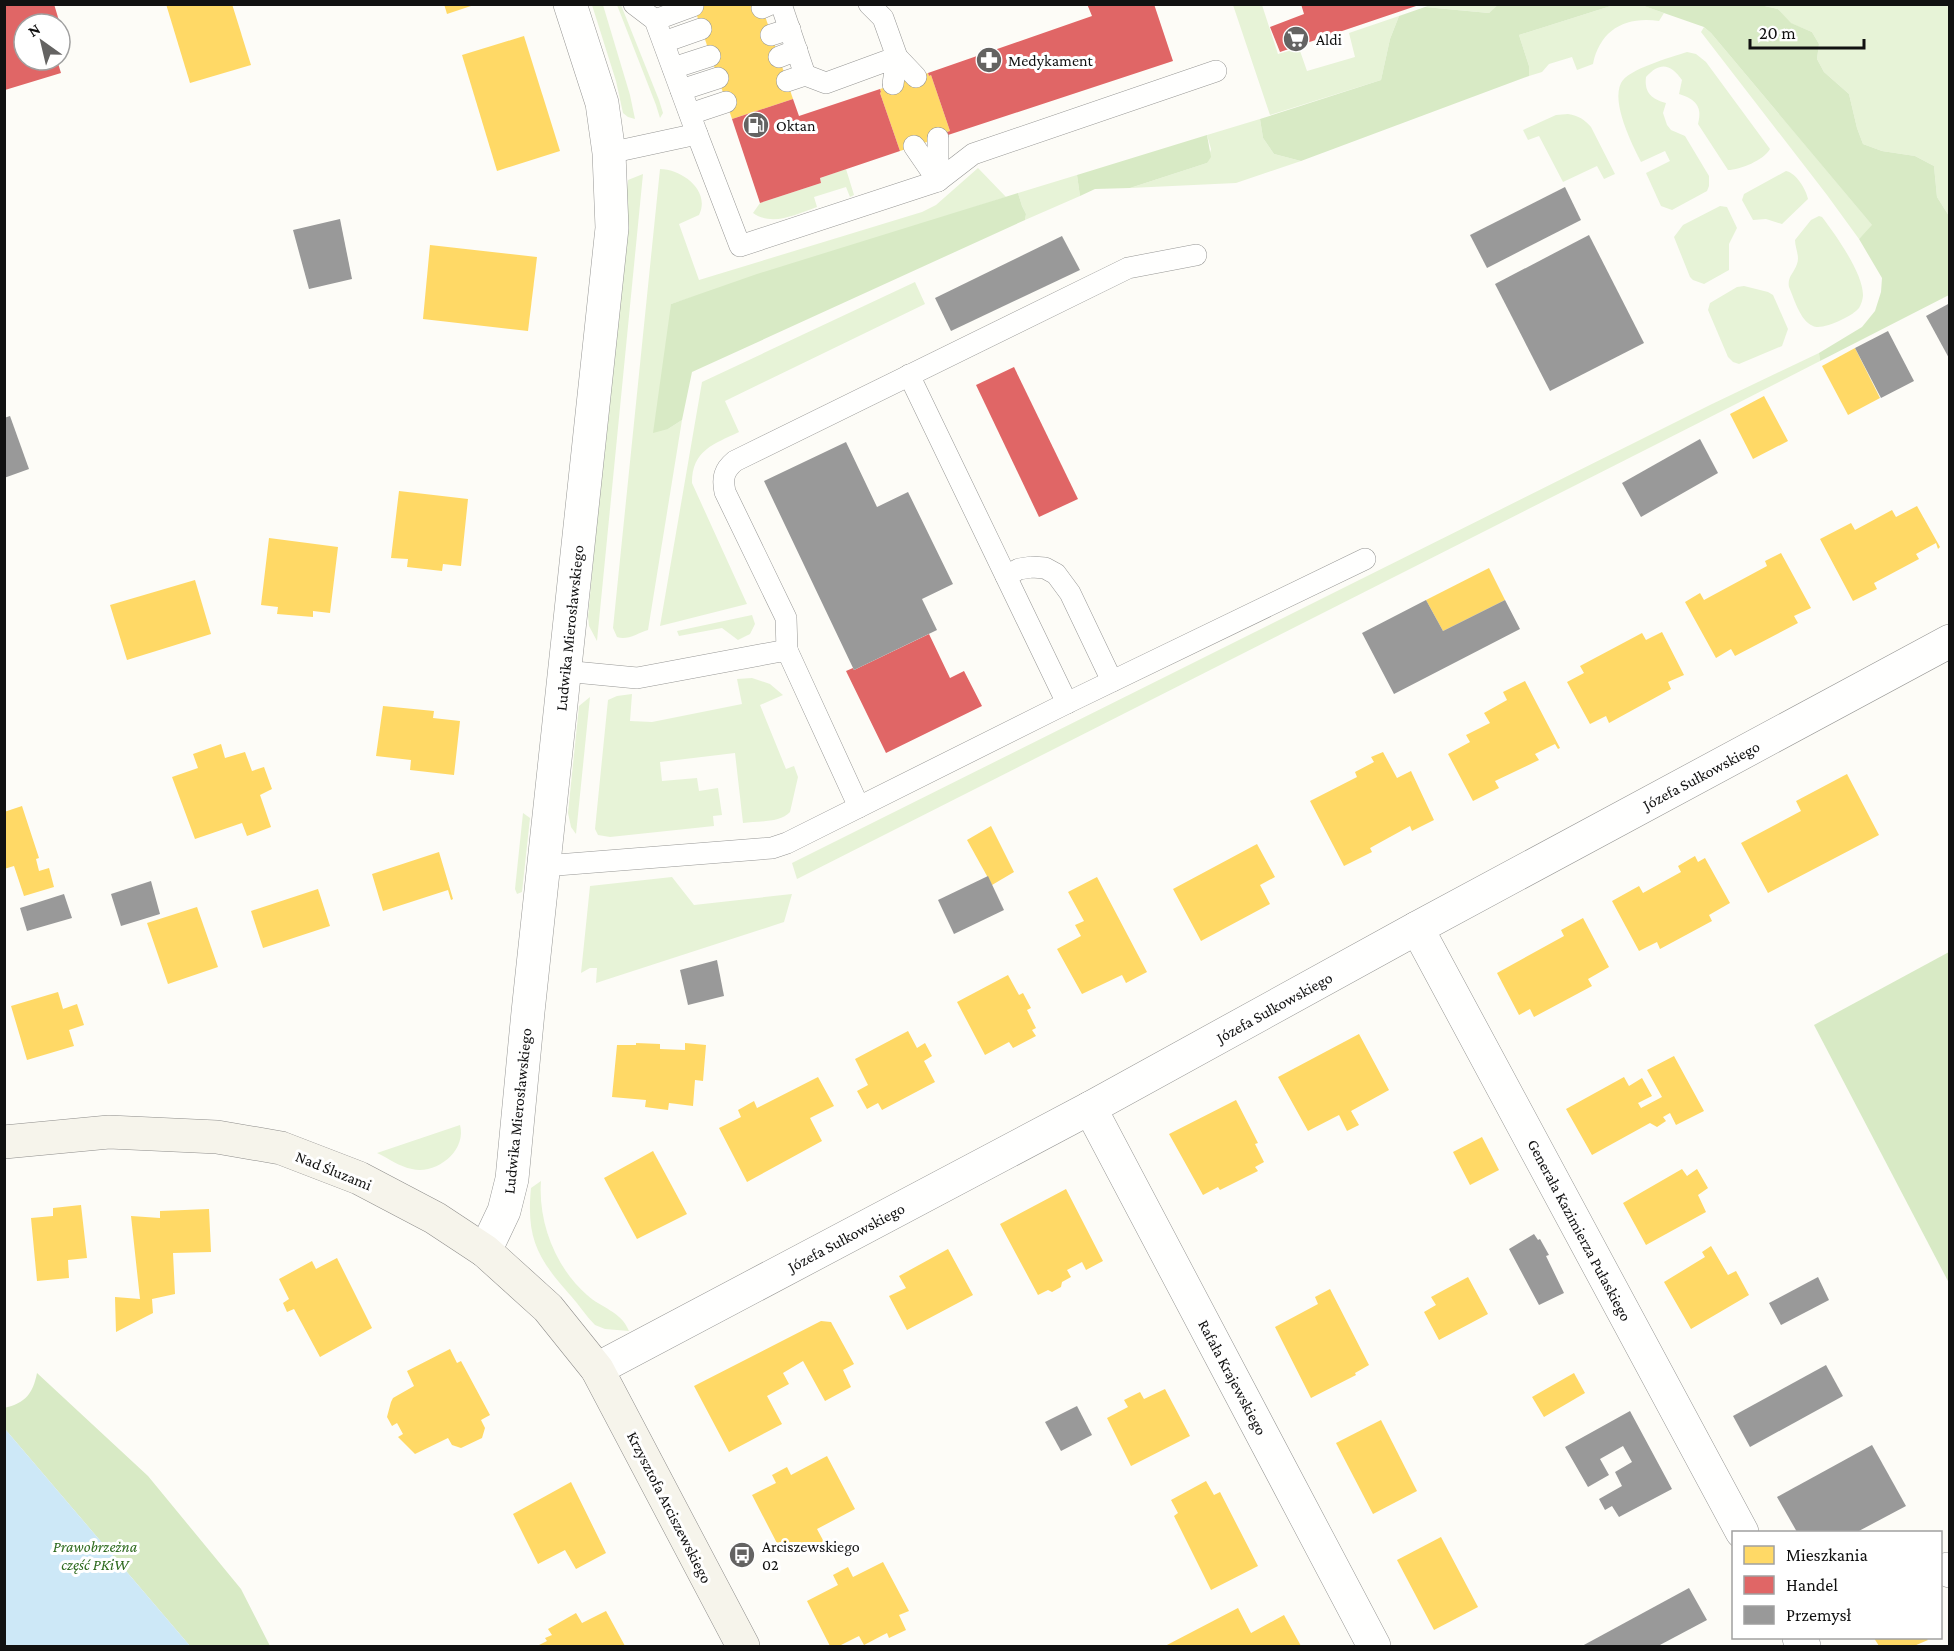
<svg xmlns="http://www.w3.org/2000/svg" width="1954" height="1651" viewBox="0 0 1954 1651" font-family="'Crimson Pro',serif">
	<style>
		.green { fill: #e7f3d7 }
		.forest { fill: #d8eac5 }
		.water { fill: #cde8f7 }
		.homes { fill: #ffd966 }
		.shops { fill: #e06666 }
		.industry { fill: #999 }
		.lines { fill: none; stroke-linecap: round; stroke-linejoin: round }
		.lane-casing { stroke: #979795; stroke-width: 22 }
		.street-casing { stroke: #979795; stroke-width: 34 }
		.secondary-casing { stroke: #8e8d8b; stroke-width: 34 }
		.lane { stroke: #fffffe; stroke-width: 21 }
		.street { stroke: #fffffe; stroke-width: 33 }
		.secondary { stroke: #f6f4eb; stroke-width: 33 }
		.labels { text-anchor: middle; stroke-width: 6; stroke-linejoin: round; paint-order: stroke }
		.poi-label { font-size: 16px; fill: #111; stroke: #fff; text-anchor: start }
		.street-label { font-size: 16px; fill: #111; stroke: #fff }
		.park-label { font-size: 16px; font-style: italic; fill: #2f6b1f; stroke: #fff }
	</style>
	<rect width="100%" height="100%" fill="#fdfcf7"/>
	<!-- green -->
	<g class="green">
		<path d="M1432,4L1499,5L1489,13L1425,7Z"/>
		<path d="M592,5H603L630,95L635,119L628,117L623,113L616,81Z"/>
		<path d="M617,5H621L659,100L663,113L660,118L656,105Z"/>
		<path d="M1233,5H1262L1278,54L1299,48L1307,71L1355,57L1349,33L1399,16L1390,39L1381,80L1270,115Z"/>
		<path d="M1614,5H1641L1664,13L1659,21C1625,16 1600,30 1593,64L1577,70L1572,57L1549,64L1542,72L1529,76V66L1519,35Z"/>
		<path d="M1760,5H1949V216L1937,197L1934,166L1915,156L1882,151L1863,144L1857,128L1849,94L1824,72L1817,59L1819,44L1812,32L1790,23L1778,9Z"/>
		<path d="M1704,27L1711,33L1873,226L1859,239L1827,195L1701,32Z"/>
		<path d="M1687,52L1696,54L1706,62L1770,149C1764,160 1740,170 1728,170L1698,124C1703,106 1695,99 1679,94L1682,80C1671,64 1660,61 1646,77C1644,93 1652,99 1666,103L1663,113L1667,125L1671,130L1685,136L1709,176V186L1707,191L1672,210L1661,206L1646,173L1670,161L1665,151L1641,162C1632,144 1611,103 1621,83C1628,69 1672,57 1687,52Z"/>
		<path d="M1568,114C1579,116 1584,119 1591,127L1615,174L1604,179L1597,166L1563,182L1539,136L1528,140L1523,130L1556,115Z"/>
		<path d="M1260,119L1263,138L1274,154L1301,161L1236,183L1130,188L1207,163L1211,149L1207,135Z"/>
		<path d="M978,168L1006,197L671,304L668,429L682,420L648,630C638,633 627,641 617,637L613,628L660,169C682,169 711,191 699,215L679,224L699,280L922,212L936,205Z"/>
		<path d="M846,169L854,195L850,197L846,187L814,197L817,207C796,214 773,227 753,213L760,203L821,183L820,178Z"/>
		<path d="M1786,171C1796,173 1806,189 1808,199L1782,224L1766,219L1753,220L1742,200L1744,194Z"/>
		<path d="M643,174L597,641L589,626L588,617L628,180Z"/>
		<path d="M1077,175L1080,196L1025,220L1026,214L1022,206L1018,193Z"/>
		<path d="M1720,206L1727,207L1737,228L1729,244V270L1704,284L1693,280L1690,277L1674,237L1683,225Z"/>
		<path d="M1819,216L1822,217C1835,234 1863,273 1863,295C1863,299 1861,305 1859,308C1853,316 1822,331 1813,326C1800,321 1794,298 1789,287C1787,277 1794,273 1797,264C1800,256 1795,248 1795,240L1811,220Z"/>
		<path d="M915,282L925,304L725,401L739,432C714,444 692,450 692,483L747,604L660,626L702,382Z"/>
		<path d="M1744,286L1768,292L1773,295L1788,329L1782,346L1739,364L1733,362L1728,357L1708,310L1710,303L1737,287Z"/>
		<path d="M1819,353L1820,361L1734,405L797,879L792,863L1710,405Z"/>
		<path d="M752,615L755,624L750,634L738,640L722,628L679,636L677,631Z"/>
		<path d="M752,678L770,684L783,695L760,705L786,769L794,766L798,777L790,812C780,823 757,821 743,823L735,753L660,762L662,781L697,778L699,791L718,788L722,815L713,816L714,826L610,837L598,835L595,829L608,700L617,696L632,694L630,721L652,722L742,704L737,679Z"/>
		<path d="M590,697L576,834L571,827L568,813L579,706Z"/>
		<path d="M523,813L530,818L522,892L517,894L515,889Z"/>
		<path d="M672,877L694,905L792,894L784,922L596,983L597,968H590L581,973L590,886Z"/>
		<path d="M460,1125C467,1151 436,1175 412,1169C400,1167 388,1158 377,1153Z"/>
		<path d="M541,1181C538,1222 555,1267 587,1295C601,1308 621,1311 629,1331L605,1329L595,1325C586,1316 579,1305 571,1296C538,1259 526,1239 531,1188Z"/>
	</g>
	<!-- forest -->
	<g class="forest">
		<path d="M1499,4L1614,5L1519,35L1529,66V76L1301,161L1274,154L1263,138L1260,119L1381,80L1390,39L1399,16L1425,7L1489,13Z"/>
		<path d="M1641,5H1760L1778,9L1791,23L1812,32L1819,44L1817,59L1824,72L1849,94L1857,128L1863,144L1882,151L1915,156L1934,166L1937,197L1949,216V295L1820,361L1819,353L1862,327L1875,311L1881,292L1882,278L1859,239L1872,225L1711,33L1704,27Z"/>
		<path d="M1207,135L1211,157L1207,163L1130,188L1095,189L1080,196L1077,175Z"/>
		<path d="M1018,193L1022,206L1026,214L1025,220L692,372L682,420L668,429L653,433L671,304L757,274Z"/>
		<path d="M1949,952V1283L1814,1025Z"/>
		<path d="M37,1373L148,1476L241,1589L270,1646H190L5,1429L4,1408C26,1403 33,1393 37,1373Z"/>
	</g>
	<!-- water -->
	<path class="water" d="M4,1429H5L190,1646H5Z"/>
	<!-- homes -->
	<g class="homes">
		<path d="M166,4H232L251,65L190,83Z"/>
		<path d="M444,4H474V5L447,14Z"/>
		<path d="M693,4H761L793,99L732,119Z"/>
		<path d="M524,36L560,151L497,171L462,55Z"/>
		<path d="M928,73L929,76L931,75L950,131L947,132L948,135L900,151L880,93L881,92L880,89Z"/>
		<path d="M430,245L537,257L528,331L423,319Z"/>
		<path d="M1855,348L1880,398L1848,415L1822,366Z"/>
		<path d="M1764,396L1788,441L1753,459L1730,414Z"/>
		<path d="M399,491L468,499L461,566L443,564L442,571L407,567L408,559L391,558Z"/>
		<path d="M1917,506L1940,547L1938,549L1936,543L1916,554L1919,559L1874,583L1877,589L1853,601L1820,539L1851,523L1855,530L1892,510L1896,517Z"/>
		<path d="M269,538L338,547L330,613L313,611V617L277,614L278,607L261,605Z"/>
		<path d="M1781,553L1811,608L1794,616L1798,623L1735,656L1731,649L1716,658L1685,602L1700,593L1704,600L1767,566L1765,561Z"/>
		<path d="M1489,568L1505,600L1443,631L1426,600Z"/>
		<path d="M195,580L211,634L127,660L110,605Z"/>
		<path d="M1662,632L1684,675L1668,682L1671,689L1609,723L1606,716L1590,724L1567,682L1584,673L1580,666L1642,633L1646,640Z"/>
		<path d="M1525,681L1560,748L1558,749L1555,744L1535,754L1539,760L1495,781L1499,788L1473,801L1448,754L1470,742L1466,735L1490,723L1484,713L1507,700L1503,692Z"/>
		<path d="M383,706L434,711L433,718L460,721L454,775L410,770L411,760L376,756Z"/>
		<path d="M221,744L225,758L245,752L252,771L264,767L272,789L260,795L271,827L247,836L242,823L195,839L172,777L198,768L193,754Z"/>
		<path d="M1383,752L1397,778L1411,771L1434,820L1412,831L1410,826L1370,848L1372,852L1344,866L1310,801L1357,777L1355,772L1374,762L1371,757Z"/>
		<path d="M1847,774L1879,835L1768,893L1741,843L1801,811L1796,801Z"/>
		<path d="M22,806L39,858L36,859L39,871L49,868L54,887L24,896L14,866L4,869V812Z"/>
		<path d="M991,826L1014,872L992,885L967,840Z"/>
		<path d="M1257,844L1275,877L1260,885L1270,904L1201,941L1173,889Z"/>
		<path d="M439,852L453,899L451,900L448,890L383,911L372,874Z"/>
		<path d="M1695,856L1698,862L1705,858L1730,903L1709,915L1712,921L1660,949L1657,942L1639,951L1612,901L1639,886L1643,893L1681,872L1678,866Z"/>
		<path d="M1097,877L1147,972L1126,983L1122,975L1082,994L1057,949L1081,936L1075,925L1084,921L1068,892Z"/>
		<path d="M318,889L330,926L263,948L251,911Z"/>
		<path d="M197,907L218,967L168,984L147,923Z"/>
		<path d="M1583,918L1609,967L1588,979L1592,986L1534,1017L1530,1009L1519,1015L1497,973L1564,936L1561,930Z"/>
		<path d="M1008,975L1019,995L1023,993L1031,1008L1027,1010L1036,1028L1032,1030L1036,1036L1013,1048L1009,1042L985,1055L957,1002Z"/>
		<path d="M58,992L63,1009L77,1004L84,1025L69,1030L74,1046L27,1060L11,1006Z"/>
		<path d="M908,1031L917,1048L925,1043L932,1056L924,1061L935,1082L882,1110L878,1103L867,1109L857,1091L868,1085L855,1059Z"/>
		<path d="M1359,1034L1389,1090L1351,1111L1359,1125L1347,1131L1339,1115L1308,1131L1278,1077Z"/>
		<path d="M636,1043L660,1044V1049L685,1050V1043L706,1045L703,1081L695,1080L693,1106L669,1103L668,1110L645,1107L646,1100L612,1097L617,1045H636Z"/>
		<path d="M1674,1056L1704,1111L1676,1125L1670,1113L1663,1117L1666,1121L1657,1127L1650,1123L1592,1155L1566,1109L1624,1077L1629,1086L1642,1078L1652,1096L1638,1103L1641,1108L1662,1097L1647,1070Z"/>
		<path d="M818,1077L834,1106L810,1118L822,1141L747,1182L719,1128L741,1117L738,1110L754,1101L757,1108Z"/>
		<path d="M1236,1100L1258,1143L1255,1144L1264,1162L1255,1167L1258,1171L1220,1190L1218,1187L1203,1195L1169,1134Z"/>
		<path d="M1482,1137L1499,1170L1470,1185L1453,1152Z"/>
		<path d="M653,1151L687,1214L637,1239L604,1178Z"/>
		<path d="M1682,1169L1687,1176L1697,1169L1708,1188L1698,1195L1706,1212L1646,1245L1623,1203Z"/>
		<path d="M1066,1189L1103,1261L1086,1270L1082,1262L1067,1270L1071,1277L1062,1282L1061,1287L1052,1292L1048,1290L1038,1295L1000,1224Z"/>
		<path d="M81,1205L87,1258L68,1260L69,1278L37,1281L31,1218L53,1216V1208Z"/>
		<path d="M209,1209L211,1252L173,1253L175,1294L152,1299L153,1313L116,1332L115,1297L140,1299L131,1216L160,1218V1211Z"/>
		<path d="M1711,1246L1728,1275L1736,1271L1749,1295L1691,1329L1664,1282L1705,1257L1702,1252Z"/>
		<path d="M948,1249L973,1295L907,1330L889,1296L906,1288L899,1276Z"/>
		<path d="M337,1258L372,1328L320,1357L294,1309L287,1312L283,1303L289,1299L279,1279L312,1261L316,1269Z"/>
		<path d="M1468,1277L1488,1314L1439,1340L1424,1312L1436,1305L1431,1297Z"/>
		<path d="M1330,1289L1369,1365L1355,1373L1356,1375L1311,1398L1275,1327L1318,1304L1315,1297Z"/>
		<path d="M821,1321L831,1322L854,1364L843,1370L851,1387L825,1401L803,1361L783,1373L789,1384L767,1396L782,1424L729,1452L694,1386Z"/>
		<path d="M450,1349L457,1363L461,1361L490,1415L481,1420L485,1428L482,1438L461,1448L452,1445L448,1438L415,1454L398,1437L403,1434L397,1423L392,1426L387,1417L391,1402L393,1398L414,1386L407,1371Z"/>
		<path d="M1574,1373L1585,1393L1544,1417L1532,1397Z"/>
		<path d="M1165,1389L1190,1436L1131,1466L1107,1418L1128,1407L1124,1400L1140,1392L1144,1399Z"/>
		<path d="M1381,1420L1417,1491L1373,1514L1336,1443Z"/>
		<path d="M827,1456L855,1509L817,1529L824,1542L800,1554L794,1542L780,1549L752,1495L776,1483L772,1475L787,1467L791,1475Z"/>
		<path d="M1206,1481L1214,1495L1220,1492L1258,1566L1211,1590L1174,1516L1178,1513L1171,1500Z"/>
		<path d="M571,1482L606,1553L576,1569L565,1550L538,1564L513,1514Z"/>
		<path d="M1441,1537L1478,1607L1434,1630L1397,1560Z"/>
		<path d="M883,1562L909,1611L899,1615L906,1630L889,1638L887,1633L864,1645L859,1636L839,1646H830L807,1601L838,1585L833,1575L848,1567L853,1577Z"/>
		<path d="M1238,1608L1251,1633L1284,1615L1301,1646H1165Z"/>
		<path d="M606,1611L625,1646H537L547,1641L545,1638L552,1635L548,1629L576,1613L582,1623Z"/>
		<path d="M1874,1638H1926L1928,1640L1914,1646H1879Z"/>
	</g>
	<!-- shops -->
	<g class="shops">
		<path d="M5,4H54L60,24H24V60H57L61,73L5,90Z"/>
		<path d="M1087,4H1154L1173,61L948,135L947,132L950,131L931,75L929,76L928,73L1092,16Z"/>
		<path d="M1301,4H1419V5L1280,52L1270,27L1304,14Z"/>
		<path d="M60,24L68,47L60,50Z"/>
		<path d="M880,89L881,92L880,93L900,151L820,178L821,183L760,203L732,119L793,99L799,116Z"/>
		<path d="M1014,367L1078,499L1039,517L976,385Z"/>
		<path d="M929,634L950,678L964,671L982,706L886,753L846,671L853,668L854,670Z"/>
	</g>
	<!-- industry -->
	<g class="industry">
		<path d="M1565,187L1581,220L1487,268L1470,235Z"/>
		<path d="M340,219L352,279L309,289L293,230Z"/>
		<path d="M1589,235L1644,343L1550,391L1495,284Z"/>
		<path d="M1062,236L1080,270L951,331L935,298Z"/>
		<path d="M1950,303V360L1926,316Z"/>
		<path d="M1888,331L1914,381L1881,398L1855,348Z"/>
		<path d="M10,416L29,469L4,478V418Z"/>
		<path d="M1700,439L1718,473L1641,517L1622,483Z"/>
		<path d="M846,442L877,507L908,492L953,584L922,599L937,630L854,670L764,481Z"/>
		<path d="M1426,600L1443,631L1505,600L1520,629L1394,694L1362,633Z"/>
		<path d="M988,876L1004,910L954,934L938,900Z"/>
		<path d="M151,881L160,914L121,926L111,894Z"/>
		<path d="M64,894L72,918L27,931L20,908Z"/>
		<path d="M717,960L724,996L688,1005L680,970Z"/>
		<path d="M1534,1234L1538,1240L1540,1239L1549,1255L1546,1256L1564,1293L1539,1305L1509,1249Z"/>
		<path d="M1818,1277L1829,1300L1781,1325L1769,1303Z"/>
		<path d="M1826,1365L1843,1396L1750,1447L1733,1416Z"/>
		<path d="M1077,1406L1092,1435L1061,1451L1045,1422Z"/>
		<path d="M1630,1411L1672,1489L1619,1517L1612,1506L1605,1510L1599,1499L1622,1486L1615,1472L1632,1462L1623,1446L1600,1459L1609,1475L1588,1487L1565,1447Z"/>
		<path d="M1872,1445L1906,1506L1857,1532H1797L1777,1497Z"/>
		<path d="M1689,1588L1707,1620L1658,1646H1582Z"/>
	</g>
	<g class="lines">
		<!-- lane casing -->
		<g class="lane-casing">
			<g id="lane">
				<path d="M634,4L655,20L697,134"/>
				<path d="M781,4L805,75"/>
				<path d="M869,4L883,18L897,57L916,77"/>
				<path d="M762,8L771,4"/>
				<path d="M655,20L693,6"/>
				<path d="M771,35L790,29"/>
				<path d="M664,42L701,29"/>
				<path d="M779,57L797,50"/>
				<path d="M673,68L710,56"/>
				<path d="M787,81L805,75L826,83L897,57L893,84"/>
				<path d="M681,90L718,78"/>
				<path d="M690,114L726,102"/>
				<path d="M914,146L938,181L973,154L1216,71"/>
				<path d="M609,153L697,134L740,246L938,181V138"/>
				<path d="M909,375L1067,703"/>
				<path d="M1006,576L1019,569L1032,567L1045,568L1056,574L1070,593L1112,681"/>
				<path d="M787,650L786,618L725,492C722,478 724,470 735,461L1128,268L1196,255"/>
				<path d="M564,671L637,678L787,650L859,807"/>
				<path d="M544,866L772,848L787,843L1067,703L1365,559"/>
			</g>
		</g>
		<!-- street casing -->
		<g class="street-casing">
			<g id="street">
				<path d="M1417,928L1742,1532"/>
				<path d="M1090,1108L1374,1646"/>
				<path d="M485,1251L504,1211L512,1179L528,1012L612,228L609,153L602,103L570,4"/>
				<path d="M597,1369L1090,1108L1417,928L1950,641"/>
				<path d="M1948,1569L1950,1571"/>
				<path d="M1799,1638L1804,1646"/>
			</g>
		</g>
		<!-- secondary casing -->
		<g class="secondary-casing">
			<path id="secondary" d="M4,1142L109,1132L217,1137L281,1148L359,1178L435,1218L485,1251L548,1308L597,1369L743,1646"/>
		</g>
		<!-- lane -->
		<use href="#lane" class="lane"/>
		<!-- street -->
		<use href="#street" class="street"/>
		<!-- secondary -->
		<use href="#secondary" class="secondary"/>
	</g>
	<!-- icons -->
	<defs>
		<g id="supermarket-disc" transform="scale(1.35)"><circle r="9.5" fill="#646362" stroke="#fff"/><path d="M-6-5.5h2.5l.6 2H6L4.5 2H-2.5L-4.4-4H-6ZM-1.5 3.2a1.3 1.3 0 1 0 .1 0ZM3 3.2a1.3 1.3 0 1 0 .1 0Z" fill="#fff"/></g>
		<g id="pharmacy-disc" transform="scale(1.35)"><circle r="9.5" fill="#646362" stroke="#fff"/><path d="M-2-6h4v4h4v4h-4v4h-4v-4h-4v-4h4Z" fill="#fff"/></g>
		<g id="fuel-disc" transform="scale(1.35)"><circle r="9.5" fill="#646362" stroke="#fff"/><path d="M-5.5-6h7V0h2V4h1.3V-2.5L3-4.5l.8-.8L6-3V5H2.5V1h-1V6h-7ZM-4.2-4.7v3.2H.2V-4.7Z" fill="#fff"/></g>
		<g id="bus-disc" transform="scale(1.35)"><circle r="9.5" fill="#646362" stroke="#fff"/><path d="M-5-6H5V4H4V6H2V4H-2V6H-4V4H-5ZM-3.5-4V0h7V-4ZM-3.5 1.2v1.5H-2V1.2ZM2 1.2v1.5H3.5V1.2Z" fill="#fff"/></g>
	</defs>
	<g fill-rule="evenodd">
		<use href="#supermarket-disc" x="1296" y="39"/>
		<use href="#pharmacy-disc" x="989" y="60"/>
		<use href="#fuel-disc" x="756" y="125"/>
		<use href="#bus-disc" x="742" y="1555"/>
	</g>
	<g class="labels">
		<!-- poi labels -->
		<g class="poi-label">
			<text x="1316" y="45">Aldi</text>
			<text x="1008" y="66">Medykament</text>
			<text x="776" y="131">Oktan</text>
			<text x="762" y="1552">Arciszewskiego<tspan x="762" dy="18">02</tspan></text>
		</g>
		<!-- street labels -->
		<g class="street-label">
			<text transform="translate(569 628) rotate(-84)" y="6">Ludwika Mierosławskiego</text>
			<text transform="translate(1701 775) rotate(-28)" y="6">Józefa Sułkowskiego</text>
			<text transform="translate(1274 1007) rotate(-29)" y="6">Józefa Sułkowskiego</text>
			<text transform="translate(517 1111) rotate(-84)" y="6">Ludwika Mierosławskiego</text>
			<text transform="translate(334 1170) rotate(22)" y="6">Nad Śluzami</text>
			<text transform="translate(1580 1230) rotate(62)" y="6">Generała Kazimierza Pułaskiego</text>
			<text transform="translate(846 1237) rotate(-28)" y="6">Józefa Sułkowskiego</text>
			<text transform="translate(1233 1377) rotate(62)" y="6">Rafała Krajewskiego</text>
			<text transform="translate(670 1507) rotate(63)" y="6">Krzysztofa Arciszewskiego</text>
		</g>
		<!-- park labels -->
		<g class="park-label">
			<text x="95" y="1552">Prawobrzeżna<tspan x="95" dy="18">część PKiW</tspan></text>
		</g>
	</g>
	<!-- border -->
	<rect width="1954" height="1651" fill="none" stroke="#111111" stroke-width="12"/>
	<!-- legend -->
	<rect x="1732" y="1531" width="210" height="108" fill="#ffffff" stroke="#a0a0a0" stroke-width="1.5"/>
	<rect x="1744" y="1546" width="30" height="18" fill="#ffd966" stroke="#a0a0a0" stroke-width="1.5"/>
	<text x="1786" y="1561" font-size="18" fill="#111111">Mieszkania</text>
	<rect x="1744" y="1576" width="30" height="18" fill="#e06666" stroke="#a0a0a0" stroke-width="1.5"/>
	<text x="1786" y="1591" font-size="18" fill="#111111">Handel</text>
	<rect x="1744" y="1606" width="30" height="18" fill="#999999" stroke="#a0a0a0" stroke-width="1.5"/>
	<text x="1786" y="1621" font-size="18" fill="#111111">Przemysł</text>
	<!-- north arrow -->
	<g transform="translate(42 42) rotate(326)"><circle r="28" fill="#ffffff" stroke="#a0a0a0" stroke-width="1.5"/>
	<path d="M0-4.5L10 22L0 15L-10 22Z" fill="#646362"/>
	<text y="-9" font-size="16" font-weight="bold" text-anchor="middle" fill="#111111">N</text>
	</g>
	<!-- scale -->
	<path d="M1750 39v9h114v-9" fill="none" stroke="#111111" stroke-width="3"/>
	<text x="1759" y="39" font-size="18" fill="#111111" stroke="#ffffff" stroke-width="4.5" paint-order="stroke">20 m</text>
</svg>
